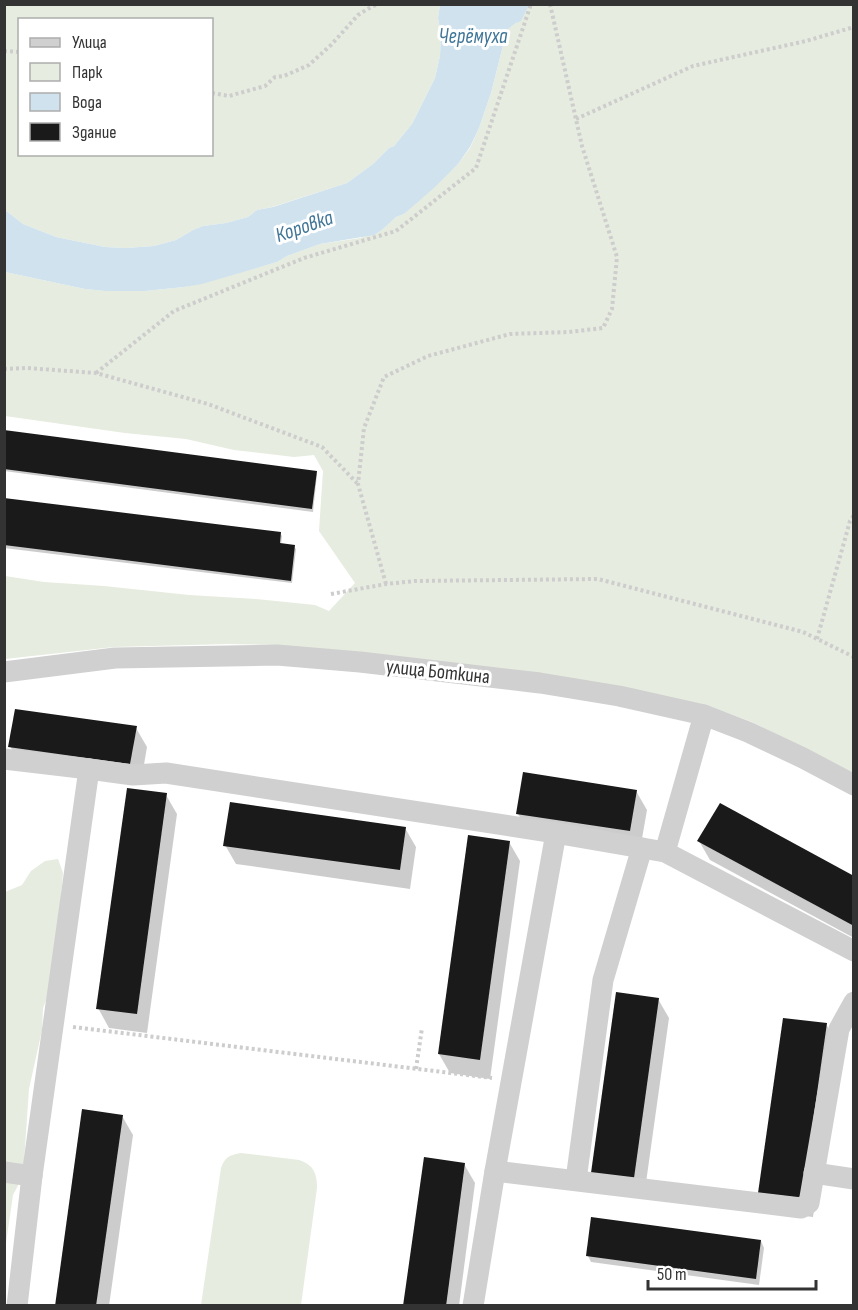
<svg xmlns="http://www.w3.org/2000/svg" width="858" height="1310" viewBox="0 0 858 1310" font-family="'Sofia Sans Condensed',sans-serif">
	<style>
		.green { fill: #e6ecdf; fill-rule: evenodd }
		.water { fill: #cfe2ee }
		.shadow { fill: #0003 }
		.building { fill: #1a1a1a }
		.lines { fill: none; stroke-linecap: round; stroke-linejoin: round }
		.path { stroke: #cdcdcd; stroke-width: 4; stroke-dasharray: 3 3; stroke-linecap: butt }
		.minor { stroke: #d0d0d0; stroke-width: 21 }
		.labels { text-anchor: middle; stroke-width: 6; stroke-linejoin: round; paint-order: stroke }
		.street-label { font-size: 20px; fill: #333; stroke: #fff }
		.water-label { font-size: 21px; font-style: italic; fill: #3f7597; stroke: #fff }
	</style>
	<rect width="100%" height="100%" fill="#fff"/>
	<!-- green -->
	<g class="green">
		<path d="M4,5H440L438,18L441,34L440,56L435,78L412,124L394,146L389,148L373,164L347,183L272,207L257,210L248,217L226,223L203,226L193,230L176,240L154,246L126,248L105,247L56,237L23,224L5,210ZM20,20H212V154H20Z"/>
		<path d="M529,5H853V773L752,722L706,705L278,645L227,644L114,647L5,659V576L44,582L104,586L189,595L256,599L315,605L329,611L355,583L319,531L323,471L314,455L294,457L234,450L186,439L125,433L5,416V272L85,289L105,291H145L184,287L202,283L277,262L287,256L320,244L360,238L383,229L396,217L404,214L458,164L470,148L479,128L491,93L507,30L516,23Z"/>
		<path d="M58,859L63,873L58,934L50,991L43,1008L42,1030L29,1089L23,1176L13,1195L5,1250V892L22,885L31,871L45,861Z"/>
		<path d="M241,1153L299,1160C314,1165 317,1174 317,1188L301,1305H201L221,1168C225,1157 229,1155 241,1153Z"/>
	</g>
	<!-- water -->
	<path class="water" d="M440,5H529L521,21L516,23L507,30L491,93L479,128L470,147L458,164L435,187L404,214L396,217L383,229L374,235L320,244L287,256L277,262L202,284L184,287L145,291H105L85,289L5,272V210L23,224L56,237L105,247L126,248L154,246L176,240L193,230L203,226L226,223L248,217L257,210L273,207L347,183L373,164L389,148L394,146L412,124L435,78L440,56L441,34L438,18Z"/>
	<!-- shadow -->
	<g class="shadow">
		<path d="M4,432L316,472L317,475L313,512L4,471Z"/>
		<path d="M4,500L280,533L282,536L281,545L294,547L296,549L292,583L4,548Z"/>
		<path d="M136,728L147,747L141,782L21,766L10,746Z"/>
		<path d="M636,791L647,810L640,850L529,833L518,814Z"/>
		<path d="M166,795L177,814L147,1033L109,1028L98,1008Z"/>
		<path d="M405,828L416,847L410,889L236,864L225,845Z"/>
		<path d="M699,841L854,878V938L710,860Z"/>
		<path d="M509,842L520,861L490,1079L450,1073L439,1054Z"/>
		<path d="M658,999L669,1018L644,1197L603,1192Z"/>
		<path d="M826,1024L837,1043L813,1217L771,1212Z"/>
		<path d="M122,1116L133,1135L109,1306H57Z"/>
		<path d="M464,1164L475,1183L459,1306H405Z"/>
		<path d="M761,1241L764,1248L759,1285L591,1262L588,1256Z"/>
	</g>
	<!-- building -->
	<g class="building">
		<path d="M4,430L317,471L312,509L4,469Z"/>
		<path d="M4,498L281,532L280,543L295,545L291,581L4,545Z"/>
		<path d="M15,709L137,726L130,764L8,747Z"/>
		<path d="M523,772L637,790L630,831L516,814Z"/>
		<path d="M127,788L167,793L137,1014L96,1009Z"/>
		<path d="M230,802L406,827L400,870L223,846Z"/>
		<path d="M720,803L854,876V926L697,841Z"/>
		<path d="M468,835L510,841L480,1060L438,1054Z"/>
		<path d="M616,992L659,998L634,1178L591,1173Z"/>
		<path d="M783,1018L827,1023L802,1198L758,1193Z"/>
		<path d="M82,1109L123,1115L96,1306H55Z"/>
		<path d="M424,1157L465,1163L446,1306H403Z"/>
		<path d="M591,1217L761,1240L756,1279L586,1256Z"/>
	</g>
	<g class="lines">
		<!-- path -->
		<g class="path">
			<path d="M4,51L20,52"/>
			<path d="M212,93L229,96L265,86L275,77L284,76L309,65L331,45L358,15L371,7L379,4"/>
			<path d="M576,119L693,66L806,41L854,27"/>
			<path d="M4,369L27,368L96,373L208,404L322,447L357,483"/>
			<path d="M96,373L174,311L304,258L396,231L476,168L531,4"/>
			<path d="M386,584L358,484L364,428L384,377L428,356L510,334L569,332L603,328L612,309L617,257L582,146L550,4"/>
			<path d="M331,594L386,584L415,581L598,579L803,632L854,657"/>
			<path d="M817,639L850,521L854,515"/>
			<path d="M73,1027L492,1078"/>
			<path d="M416,1069L422,1028"/>
		</g>
		<!-- minor -->
		<g class="minor">
			<path d="M4,672L115,658L277,655L360,662L540,683L619,696L704,715L748,732L803,758L854,785"/>
			<path d="M4,759L89,769"/>
			<path d="M665,852L704,715"/>
			<path d="M495,1171L556,833"/>
			<path d="M4,1172L32,1176"/>
			<path d="M814,1173L854,1179"/>
			<path d="M576,1180L603,980L642,848"/>
			<path d="M17,1306L32,1176L89,769L133,775L166,773L556,833L665,852L854,951"/>
			<path d="M473,1306L495,1171L801,1208L809,1203L839,1029L854,1002"/>
		</g>
	</g>
	<g class="labels">
		<!-- street labels -->
		<g class="street-label">
			<text transform="translate(438 671) rotate(6)" y="7">улица Боткина</text>
		</g>
		<!-- water labels -->
		<g class="water-label">
			<text x="473" y="43">Черёмуха</text>
			<text transform="translate(304 226) rotate(-19)" y="7">Коровка</text>
		</g>
	</g>
	<!-- border -->
	<rect width="858" height="1310" fill="none" stroke="#333333" stroke-width="12"/>
	<!-- legend -->
	<rect x="18" y="18" width="195" height="138" fill="#ffffff" stroke="#adadad" stroke-width="1.5"/>
	<rect x="30" y="38" width="30" height="9" fill="#d0d0d0" stroke="#adadad" stroke-width="1.5"/>
	<text x="72" y="48" font-size="18" fill="#333333">Улица</text>
	<rect x="30" y="63" width="30" height="18" fill="#e6ecdf" stroke="#adadad" stroke-width="1.5"/>
	<text x="72" y="78" font-size="18" fill="#333333">Парк</text>
	<rect x="30" y="93" width="30" height="18" fill="#cfe2ee" stroke="#adadad" stroke-width="1.5"/>
	<text x="72" y="108" font-size="18" fill="#333333">Вода</text>
	<rect x="30" y="123" width="30" height="18" fill="#1a1a1a" stroke="#adadad" stroke-width="1.5"/>
	<text x="72" y="138" font-size="18" fill="#333333">Здание</text>
	<!-- scale -->
	<path d="M648 1280v9h168v-9" fill="none" stroke="#333333" stroke-width="3"/>
	<text x="657" y="1280" font-size="18" fill="#333333" stroke="#ffffff" stroke-width="4.5" paint-order="stroke">50 m</text>
</svg>
